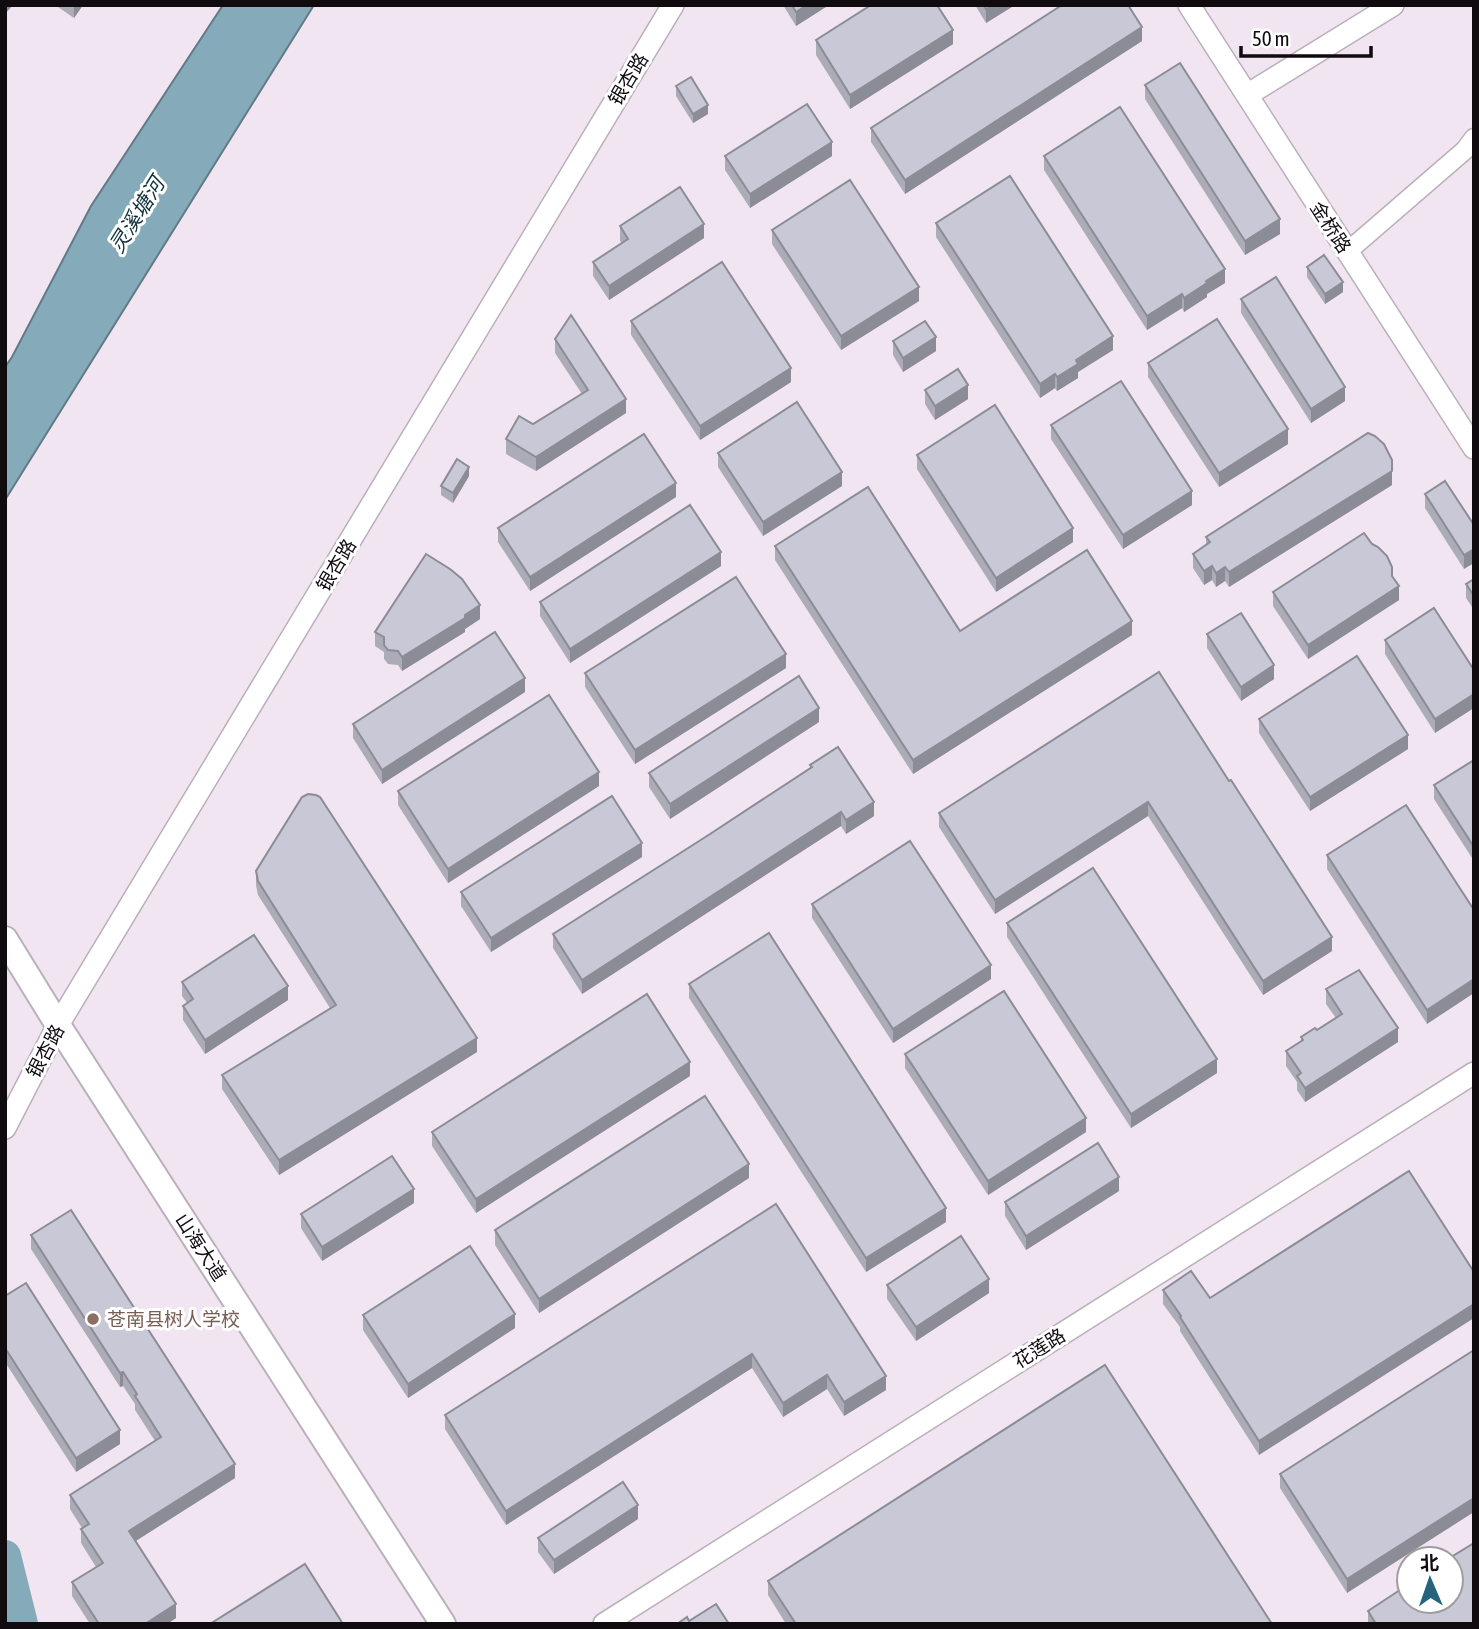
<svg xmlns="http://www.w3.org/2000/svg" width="1479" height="1629" viewBox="0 0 1479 1629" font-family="'Asap Condensed','Noto Sans SC',sans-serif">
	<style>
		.water { fill: #85aaba; stroke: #627a87; stroke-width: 2 }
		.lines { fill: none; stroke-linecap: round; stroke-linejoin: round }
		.river { stroke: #85aaba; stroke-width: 32 }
		.minor-casing { stroke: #bab0ba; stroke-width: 21 }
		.tertiary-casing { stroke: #bab0ba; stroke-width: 24 }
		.secondary-casing { stroke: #bab0ba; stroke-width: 28 }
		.minor { stroke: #fff; stroke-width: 18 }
		.tertiary { stroke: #fff; stroke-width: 21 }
		.secondary { stroke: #fff; stroke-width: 24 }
		.wall { fill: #acacb8 }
		.shaded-wall { fill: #8c8c96 }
		.building { fill: #c8c8d6; stroke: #8c8c96; stroke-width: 2 }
		.education-dot { fill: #8d6e63; stroke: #fff; stroke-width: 2.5 }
		.labels { text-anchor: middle; stroke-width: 6; stroke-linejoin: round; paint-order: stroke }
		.street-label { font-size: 19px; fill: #0f0b0f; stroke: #fff }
		.education-label { font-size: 19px; fill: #785e54; stroke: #fff; text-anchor: start }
		.water-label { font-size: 21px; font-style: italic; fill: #0e313d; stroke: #fff }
	</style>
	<rect width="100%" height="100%" fill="#f0e5f0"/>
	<!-- water -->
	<path class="water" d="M223,5H314L5,500V367L12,357L91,206Z"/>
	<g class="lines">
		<!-- river -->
		<path class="river" d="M5,1556L22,1624"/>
		<!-- minor casing -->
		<g class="minor-casing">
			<path id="minor" d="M1347,252L1465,150L1474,138"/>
		</g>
		<!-- tertiary casing -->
		<g class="tertiary-casing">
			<g id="tertiary">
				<path d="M1189,5L1474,448"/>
				<path d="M1247,95L1393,5"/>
				<path d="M5,1128L58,1025L673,5"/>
				<path d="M604,1624L1474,1073"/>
			</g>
		</g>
		<!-- secondary casing -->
		<g class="secondary-casing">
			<path id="secondary" d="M5,939L58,1025L443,1624"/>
		</g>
		<!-- minor -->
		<use href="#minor" class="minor"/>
		<!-- tertiary -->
		<use href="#tertiary" class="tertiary"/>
		<!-- secondary -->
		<use href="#secondary" class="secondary"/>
	</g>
	<!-- wall -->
	<g class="wall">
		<path d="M55,5H83L74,18Z"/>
		<path d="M783,5H829L796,26Z"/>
		<path d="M975,5H1015L986,23Z"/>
		<path d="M816,40L953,44L850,109L816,55Z"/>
		<path d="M1142,41L905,194L871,142V128Z"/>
		<path d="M1145,85L1280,234L1245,255L1145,99Z"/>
		<path d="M676,86L708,114L693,123L676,96Z"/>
		<path d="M725,156H832L750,208L725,170Z"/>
		<path d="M1044,156L1225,283L1207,294V297L1184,312L1182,308L1147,330L1044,170Z"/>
		<path d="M936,223L1113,350L1078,372V378L1057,391L1055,388L1040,398L936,237Z"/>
		<path d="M620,226L704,238L609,300L593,276V262L622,243L620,241Z"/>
		<path d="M772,230L919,301L841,350L772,244Z"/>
		<path d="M1307,267L1343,292L1325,304L1307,277Z"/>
		<path d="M1241,299L1345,401L1311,423L1241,313Z"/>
		<path d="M631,321L791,382L700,440L631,335Z"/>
		<path d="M555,339L626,413L536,471L506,454V439L533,424L582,394L555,353Z"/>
		<path d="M893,341L936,351L903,372L893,355Z"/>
		<path d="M1148,363L1288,444L1219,487L1148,377Z"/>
		<path d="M925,390L968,399L935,420L925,404Z"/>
		<path d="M1051,425L1192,505L1123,549L1051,439Z"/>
		<path d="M718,453L842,486L763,536L718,467Z"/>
		<path d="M917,455L1073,542L996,592L917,469Z"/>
		<path d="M469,476L453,503L441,495V486Z"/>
		<path d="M1392,485L1229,587L1225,581L1216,587L1212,580L1204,585L1193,568V554L1206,545V537Z"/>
		<path d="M1425,494L1474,525L1464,569L1425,508Z"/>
		<path d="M676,497L530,591L498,542V528Z"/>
		<path d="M775,546L960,631L1132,635L913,774L775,560Z"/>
		<path d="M721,566L570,663L540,616V602Z"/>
		<path d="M1392,576L1399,600L1308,659L1273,606V592Z"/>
		<path d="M1474,579V610L1466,598V584Z"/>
		<path d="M480,619L465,629V632L402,671L398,665L388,664L384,659V652L375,646V632Z"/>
		<path d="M1207,634L1274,679L1241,701L1207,648Z"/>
		<path d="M1385,640L1474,670L1435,733L1385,654Z"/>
		<path d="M786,668L635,764L585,687V673Z"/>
		<path d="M1159,672L1332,951L1263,995L1148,816L995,914L939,827V813Z"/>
		<path d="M525,692L382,784L353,738V724Z"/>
		<path d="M1259,719L1408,749L1310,811L1259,733Z"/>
		<path d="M819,722L670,819L649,787V773Z"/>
		<path d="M1474,760V861L1434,799V785Z"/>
		<path d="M810,765L874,816L846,834L841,826L582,994L553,948V934L707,836L810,768Z"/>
		<path d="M599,786L448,883L398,805V791Z"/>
		<path d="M1327,855L1474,910L1427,1024L1327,869Z"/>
		<path d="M642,857L491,952L461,906V892Z"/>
		<path d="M256,871L477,1052L279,1175L222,1089V1075L330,1008L258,895L256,885Z"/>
		<path d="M812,904L991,979L893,1043L812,918Z"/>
		<path d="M1007,923L1217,1073L1131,1128L1007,937Z"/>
		<path d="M182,982L288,1000L205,1054L183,1020V1006L187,1003L182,996Z"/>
		<path d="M689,984L946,1222L866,1272L689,998Z"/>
		<path d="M1326,989L1398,1042L1305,1102L1297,1090V1082L1286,1066V1051L1301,1042V1037L1317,1030L1336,1018L1326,1004Z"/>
		<path d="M905,1054L1086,1132L988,1195L905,1068Z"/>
		<path d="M690,1076L476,1213L432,1146V1132Z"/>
		<path d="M1409,1171L1259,1455L1180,1331V1327L1163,1304V1290L1210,1298Z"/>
		<path d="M749,1178L539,1313L495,1245V1230Z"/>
		<path d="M1119,1191L1026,1250L1005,1216V1202Z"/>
		<path d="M414,1203L322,1261L301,1228V1214Z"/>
		<path d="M776,1204L886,1390L844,1416L827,1389L783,1417L752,1368L506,1525L445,1429V1415Z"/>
		<path d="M31,1235L235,1478L136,1541L176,1618L167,1624H90L72,1596V1582L96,1567L81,1543V1529L82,1528L70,1509V1495L155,1441L135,1410V1404L123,1386L120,1387L31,1249Z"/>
		<path d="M887,1285L989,1293L916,1341L887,1299Z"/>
		<path d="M5,1296L120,1444L76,1472L5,1362Z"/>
		<path d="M363,1315L515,1328L408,1398L363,1330Z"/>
		<path d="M1474,1350L1347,1593L1280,1488V1474Z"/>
		<path d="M638,1519L554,1574L538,1552V1538Z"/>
		<path d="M768,1581L1272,1624H786L768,1595Z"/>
		<path d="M1368,1611L1474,1624H1368Z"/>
	</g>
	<!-- shaded-wall -->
	<g class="shaded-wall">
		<path d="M5,5H13L5,14Z"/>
		<path d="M74,5H83L74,18Z"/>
		<path d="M807,5H829L796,26V12Z"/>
		<path d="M993,5H1015L986,23V9Z"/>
		<path d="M1142,27V41L905,194V180Z"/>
		<path d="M953,30V44L850,109V95Z"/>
		<path d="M708,105V114L693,123V114Z"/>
		<path d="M832,142V156L750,208V194Z"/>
		<path d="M1280,219V234L1245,255V241Z"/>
		<path d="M704,224V238L609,300V286Z"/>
		<path d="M1225,269V283L1207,294V297L1184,312V298L1206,281Z"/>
		<path d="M1343,282V292L1325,304V294Z"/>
		<path d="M919,287V301L841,350V336Z"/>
		<path d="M1182,294V308L1147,330V316Z"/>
		<path d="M1113,336V350L1078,372V378L1057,391V377L1076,360Z"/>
		<path d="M936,337V351L903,372V358Z"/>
		<path d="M791,368V382L700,440V426Z"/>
		<path d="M1055,374V388L1040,398V384Z"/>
		<path d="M968,385V399L935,420V406Z"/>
		<path d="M1345,387V401L1311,423V409Z"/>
		<path d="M626,399V413L536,471V457Z"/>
		<path d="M1288,429V444L1219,487V473Z"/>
		<path d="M469,467V476L453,503V493Z"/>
		<path d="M1392,471V485L1229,587V572Z"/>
		<path d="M842,472V486L763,536V522Z"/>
		<path d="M676,483V497L530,591V577Z"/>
		<path d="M1192,491V505L1123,549V535Z"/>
		<path d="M1073,528V542L996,592V578Z"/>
		<path d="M1474,549V563L1464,569V555Z"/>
		<path d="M721,552V566L570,663V649Z"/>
		<path d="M1212,566V580L1204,585V571Z"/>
		<path d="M1225,567V581L1216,587V573Z"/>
		<path d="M1399,586V600L1308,659V645Z"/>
		<path d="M480,605V619L465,629V632L402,671V657Z"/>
		<path d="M1132,621V635L913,774V760Z"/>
		<path d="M786,654V668L635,764V750Z"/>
		<path d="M1274,665V679L1241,701V687Z"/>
		<path d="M525,678V692L382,784V770Z"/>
		<path d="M1474,694V708L1435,733V719Z"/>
		<path d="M819,708V722L670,819V804Z"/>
		<path d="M1408,735V749L1310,811V797Z"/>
		<path d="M599,772V786L448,883V869Z"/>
		<path d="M874,802V816L846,834V820Z"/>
		<path d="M1148,802V816L995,914V900Z"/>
		<path d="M841,812V826L582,994V980Z"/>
		<path d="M642,843V857L491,952V938Z"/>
		<path d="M1332,937V951L1263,995V981Z"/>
		<path d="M991,965V979L893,1043V1029Z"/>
		<path d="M1474,979V993L1427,1024V1010Z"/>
		<path d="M288,986V1000L205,1054V1040Z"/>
		<path d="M1398,1028V1042L1305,1102V1088Z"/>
		<path d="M477,1038V1052L279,1175V1160Z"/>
		<path d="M1217,1059V1073L1131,1128V1114Z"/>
		<path d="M690,1062V1076L476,1213V1199Z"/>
		<path d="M1086,1118V1132L988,1195V1181Z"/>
		<path d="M749,1164V1178L539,1313V1299Z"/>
		<path d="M1119,1177V1191L1026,1250V1236Z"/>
		<path d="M414,1189V1203L322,1261V1247Z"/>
		<path d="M946,1208V1222L866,1272V1258Z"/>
		<path d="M989,1279V1293L916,1341V1327Z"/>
		<path d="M1474,1304V1318L1259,1455V1441Z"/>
		<path d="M515,1314V1328L408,1398V1384Z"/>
		<path d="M752,1354V1368L506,1525V1511Z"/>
		<path d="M123,1372V1386L120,1387V1373Z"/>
		<path d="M827,1375V1389L783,1417V1403Z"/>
		<path d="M886,1376V1390L844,1416V1402Z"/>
		<path d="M120,1430V1444L76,1472V1458Z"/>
		<path d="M235,1464V1478L129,1545V1531Z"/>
		<path d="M1474,1498V1512L1347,1593V1579Z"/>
		<path d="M638,1505V1519L554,1574V1560Z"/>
		<path d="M176,1604V1618L167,1624H145Z"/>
	</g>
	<!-- building -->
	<g class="building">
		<path d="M792,5H807L796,12Z"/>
		<path d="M871,5H937L953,30L850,95L816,40Z"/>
		<path d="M984,5H993L986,9Z"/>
		<path d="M1062,5H1128L1142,27L905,180L871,128Z"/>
		<path d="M1180,63L1280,219L1245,241L1145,85Z"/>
		<path d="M691,77L708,105L693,114L676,86Z"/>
		<path d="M807,104L832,142L750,194L725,156Z"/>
		<path d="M1120,107L1225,269L1206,281L1207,283L1184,298L1182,294L1147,316L1044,156Z"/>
		<path d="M1010,176L1113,336L1076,360L1078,364L1057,377L1055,374L1040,384L936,223Z"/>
		<path d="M850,180L919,287L841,336L772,230Z"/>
		<path d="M680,187L704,224L609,286L593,262L628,239L620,226Z"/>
		<path d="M1324,255L1343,282L1325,294L1307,267Z"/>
		<path d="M722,262L791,368L700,426L631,321Z"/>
		<path d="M1276,277L1345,387L1311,409L1241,299Z"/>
		<path d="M571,315L626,399L536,457L506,439L519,416L533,424L588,390L555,339Z"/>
		<path d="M1217,319L1288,429L1219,473L1148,363Z"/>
		<path d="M925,321L936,337L903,358L893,341Z"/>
		<path d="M958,369L968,385L935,406L925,390Z"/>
		<path d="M1121,381L1192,491L1123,535L1051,425Z"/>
		<path d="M797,402L842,472L763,522L718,453Z"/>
		<path d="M995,405L1073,528L996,578L917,455Z"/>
		<path d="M1368,433L1375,436L1384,444L1392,460V471L1229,572L1225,567L1216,573L1212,566L1204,571L1193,554L1210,542L1206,537Z"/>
		<path d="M644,434L676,483L530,577L498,528Z"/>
		<path d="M457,459L469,467L453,493L441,486Z"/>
		<path d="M1445,481L1474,525V549L1464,555L1425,494Z"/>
		<path d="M868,487L960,631L1087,550L1132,621L913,760L775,546Z"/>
		<path d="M690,505L721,552L570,649L540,602Z"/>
		<path d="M1364,533L1372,544L1378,547L1387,556L1392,567V576L1399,586L1308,645L1273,592Z"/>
		<path d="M426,554L450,569L462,579L480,605L465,615V618L402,657L398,651L388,650L384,645V637L375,632Z"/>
		<path d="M736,577L786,654L635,750L585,673Z"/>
		<path d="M1474,579V596L1466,584Z"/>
		<path d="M1434,608L1474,670V694L1435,719L1385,640Z"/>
		<path d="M1241,613L1274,665L1241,687L1207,634Z"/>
		<path d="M495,632L525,678L382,770L353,724Z"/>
		<path d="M1357,656L1408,735L1310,797L1259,719Z"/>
		<path d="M1159,672L1229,781L1231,780L1332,937L1263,981L1148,802L995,900L939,813Z"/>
		<path d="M799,676L819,708L670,804L649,773Z"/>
		<path d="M549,695L599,772L448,869L398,791Z"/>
		<path d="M838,747L874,802L846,820L841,812L582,980L553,934L707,836L812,767L810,765Z"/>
		<path d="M1474,760V847L1434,785Z"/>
		<path d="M308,794L316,795L320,797L477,1038L279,1160L222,1075L336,1005L258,881L256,871L302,797Z"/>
		<path d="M612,796L642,843L491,938L461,892Z"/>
		<path d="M1406,805L1474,910V979L1427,1010L1327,855Z"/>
		<path d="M910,841L991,965L893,1029L812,904Z"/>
		<path d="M1093,868L1217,1059L1131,1114L1007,923Z"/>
		<path d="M769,933L946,1208L866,1258L689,984Z"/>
		<path d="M254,935L288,986L205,1040L183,1006L193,999L182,982Z"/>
		<path d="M1359,970L1398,1028L1305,1088L1297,1076L1301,1073L1286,1051L1303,1040L1301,1037L1315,1028L1317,1030L1342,1014L1326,989Z"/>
		<path d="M1004,991L1086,1118L988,1181L905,1054Z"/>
		<path d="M647,994L690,1062L476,1199L432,1132Z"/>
		<path d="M705,1096L749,1164L539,1299L495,1230Z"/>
		<path d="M1098,1143L1119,1177L1026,1236L1005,1202Z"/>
		<path d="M392,1156L414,1189L322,1247L301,1214Z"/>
		<path d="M1409,1171L1474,1272V1304L1259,1441L1180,1317L1181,1316L1163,1290L1191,1271L1210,1298Z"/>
		<path d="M776,1204L886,1376L844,1402L827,1375L783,1403L752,1354L506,1511L445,1415Z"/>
		<path d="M71,1210L235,1464L129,1531L176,1604L145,1624H99L72,1582L103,1563L81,1529L89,1524L70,1495L161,1437L135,1396L137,1394L123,1372L120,1373L31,1235Z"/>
		<path d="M961,1236L989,1279L916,1327L887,1285Z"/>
		<path d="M470,1246L515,1314L408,1384L363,1315Z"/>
		<path d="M26,1283L120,1430L76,1458L5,1348V1296Z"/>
		<path d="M1474,1350V1498L1347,1579L1280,1474Z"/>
		<path d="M1105,1365L1272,1624H796L768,1581Z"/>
		<path d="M623,1482L638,1505L554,1560L538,1538Z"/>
		<path d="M1474,1543V1624H1376L1368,1611L1409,1584V1601H1451V1559H1448Z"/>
		<path d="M305,1564L343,1624H210Z"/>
		<path d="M716,1604L729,1624H677L687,1617L689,1621Z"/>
	</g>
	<!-- markers -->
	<circle class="education-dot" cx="93" cy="1319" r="7"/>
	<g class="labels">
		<!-- street labels -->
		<g class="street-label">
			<text transform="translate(628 79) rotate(-59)" y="7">银杏路</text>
			<text transform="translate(1331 227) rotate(57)" y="7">金桥路</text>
			<text transform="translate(336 565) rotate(-59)" y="7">银杏路</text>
			<text transform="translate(45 1051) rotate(-62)" y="7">银杏路</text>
			<text transform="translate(201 1247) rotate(57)" y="7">山海大道</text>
			<text transform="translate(1039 1348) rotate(-32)" y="7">花莲路</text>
		</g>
		<!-- education labels -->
		<g class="education-label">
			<text x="107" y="1326">苍南县树人学校</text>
		</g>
		<!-- water labels -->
		<g class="water-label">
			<text transform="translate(137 215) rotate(-58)" y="7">灵溪塘河</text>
		</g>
	</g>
	<!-- border -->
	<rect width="1479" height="1629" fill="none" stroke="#0f0b0f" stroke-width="14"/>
	<!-- north arrow -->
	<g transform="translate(1430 1580) rotate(358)"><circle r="33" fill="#ffffff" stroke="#9f9d9f" stroke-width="2"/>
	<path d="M0-5L12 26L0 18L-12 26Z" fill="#25647a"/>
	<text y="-10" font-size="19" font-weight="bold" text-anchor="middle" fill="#0f0b0f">北</text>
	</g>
	<!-- scale -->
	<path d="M1241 46v10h130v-10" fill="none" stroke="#0f0b0f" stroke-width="3.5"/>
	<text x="1252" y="46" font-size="21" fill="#0f0b0f" stroke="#ffffff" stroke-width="5" paint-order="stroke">50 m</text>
</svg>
